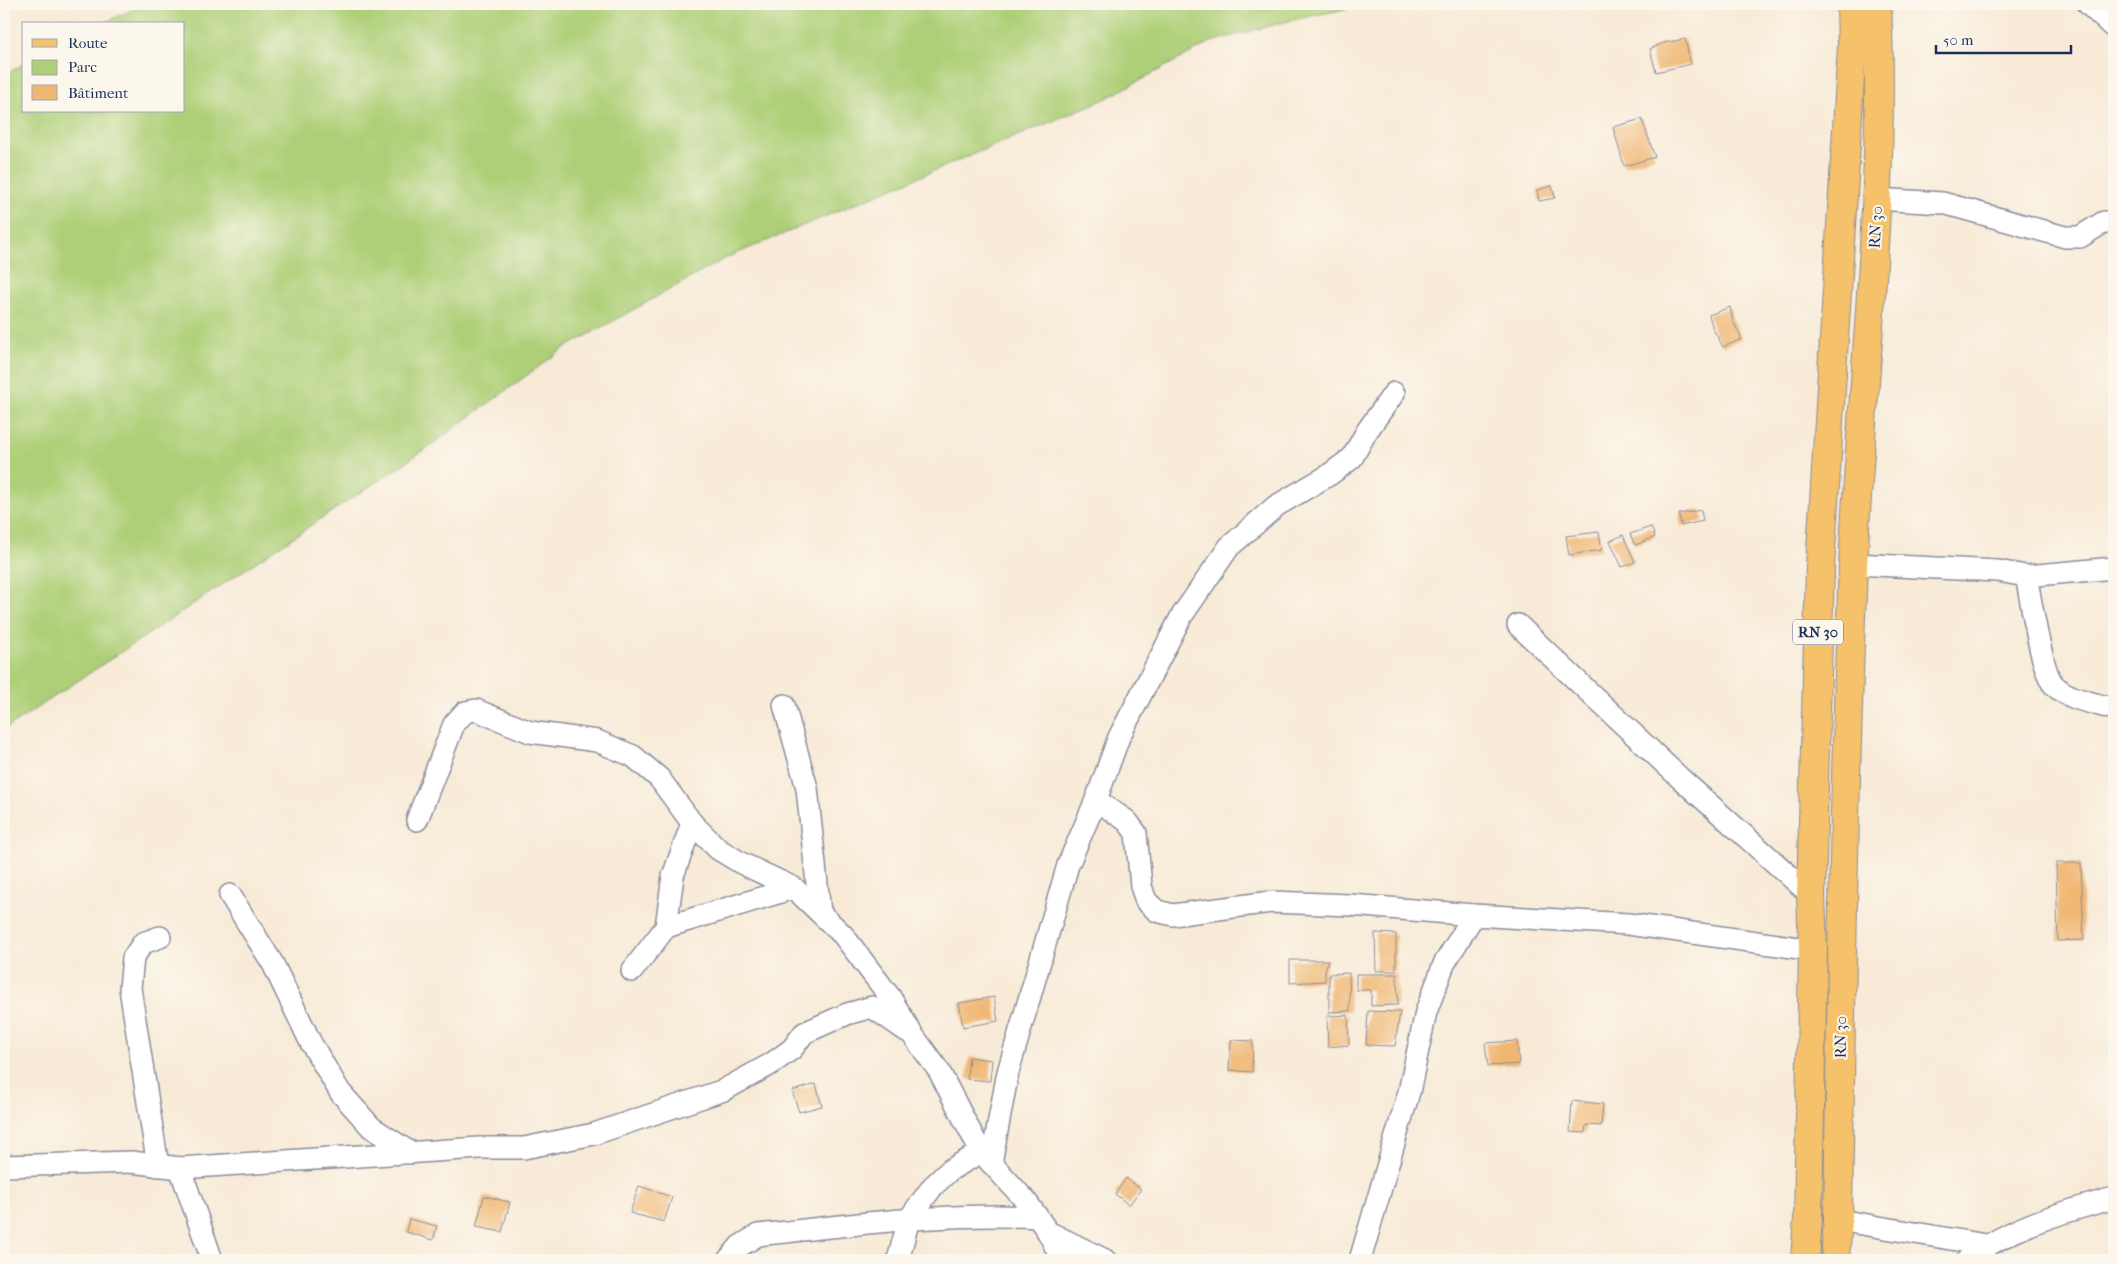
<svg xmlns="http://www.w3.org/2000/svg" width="2118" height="1264" viewBox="0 0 2118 1264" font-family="'IM FELL French Canon',serif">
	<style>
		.green { fill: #aecf77; stroke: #647f6a }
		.building { fill: #f0b773 }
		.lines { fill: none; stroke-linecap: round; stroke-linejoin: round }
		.minor-casing { stroke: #8a8c9a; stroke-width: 24 }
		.primary-casing { stroke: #8a8c9a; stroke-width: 30 }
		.minor { stroke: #fff; stroke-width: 21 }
		.primary { stroke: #f5c16b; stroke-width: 28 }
		.labels { text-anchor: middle; stroke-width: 4; stroke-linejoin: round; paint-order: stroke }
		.shield { fill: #fbf7ec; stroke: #5e6b89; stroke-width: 1 }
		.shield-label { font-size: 15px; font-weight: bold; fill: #1b2f5e }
		.street-label { font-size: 16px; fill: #1b2f5e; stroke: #fbf7ec }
	</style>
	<rect width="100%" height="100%" fill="#fbf7ec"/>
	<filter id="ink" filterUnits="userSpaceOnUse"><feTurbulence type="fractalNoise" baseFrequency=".02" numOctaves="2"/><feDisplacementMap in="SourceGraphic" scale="10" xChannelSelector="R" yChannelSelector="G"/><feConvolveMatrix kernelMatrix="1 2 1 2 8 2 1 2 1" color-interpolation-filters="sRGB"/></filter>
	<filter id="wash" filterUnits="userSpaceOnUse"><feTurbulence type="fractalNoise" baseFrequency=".0096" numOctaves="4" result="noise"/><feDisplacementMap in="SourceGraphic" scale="20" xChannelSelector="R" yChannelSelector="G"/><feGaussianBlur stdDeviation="1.12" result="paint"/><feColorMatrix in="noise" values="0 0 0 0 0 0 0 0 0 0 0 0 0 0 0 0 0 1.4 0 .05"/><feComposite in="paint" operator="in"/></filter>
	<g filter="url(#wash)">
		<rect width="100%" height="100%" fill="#f8ead7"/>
		<!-- green -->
		<path class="green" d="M145,4H1369L1288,21L1211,42L1105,99L726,258L563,349L427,448L4,730V75L24,64V111H184V24H101Z"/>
		<g id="blocks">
			<!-- building -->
			<g class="building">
				<path d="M1685,39L1691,64L1656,72L1650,49L1663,43Z"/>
				<path d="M1642,119L1655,157L1624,166L1613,127Z"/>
				<path d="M1552,186L1555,198L1539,201L1537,190Z"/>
				<path d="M1730,307L1733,321L1742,339L1723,347L1713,329L1709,315Z"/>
				<path d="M1701,510L1703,521L1681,526L1679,514Z"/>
				<path d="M1651,527L1655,537L1635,545L1630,534Z"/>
				<path d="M1599,532L1602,550L1569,555L1566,536Z"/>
				<path d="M1623,535L1635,562L1622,567L1610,541Z"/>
				<path d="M2056,863H2081L2084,940L2058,941Z"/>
				<path d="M1375,933L1396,934V971H1376Z"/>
				<path d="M1290,960H1328L1325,971V981L1290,983Z"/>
				<path d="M1349,973L1350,1011L1329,1012V974Z"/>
				<path d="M1356,974H1397L1398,1005L1371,1006V990H1356Z"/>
				<path d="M994,997L998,1021L963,1027L959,1003Z"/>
				<path d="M1368,1011L1400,1012L1395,1046L1366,1045Z"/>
				<path d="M1348,1015L1349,1045L1328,1047L1327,1016Z"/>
				<path d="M1231,1040L1253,1041L1252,1072L1229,1070Z"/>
				<path d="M1517,1041L1519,1064L1488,1066L1485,1043Z"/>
				<path d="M969,1057L992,1060L990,1081L967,1079Z"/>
				<path d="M816,1084L822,1106L799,1112L792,1091Z"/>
				<path d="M1572,1101L1603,1104L1601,1126L1586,1125L1585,1133L1570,1132Z"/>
				<path d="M1126,1178L1141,1189L1129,1205L1115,1194Z"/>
				<path d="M639,1186L672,1197L664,1222L630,1213Z"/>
				<path d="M484,1196L510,1202L502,1232L476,1227Z"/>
				<path d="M409,1219L437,1226L433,1240L406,1232Z"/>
			</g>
		</g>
	</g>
	<g filter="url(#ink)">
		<use href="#blocks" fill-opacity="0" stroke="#8a8c9a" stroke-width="1"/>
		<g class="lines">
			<!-- minor casing -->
			<g class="minor-casing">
				<g id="minor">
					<path d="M2088,4L2114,28"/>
					<path d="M1876,199L1943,203L2065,237H2080L2104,222"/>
					<path d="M1854,564L1998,571L2026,576C2031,598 2041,672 2054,685C2068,700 2095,703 2114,709"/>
					<path d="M2026,576L2114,568"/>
					<path d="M1518,625L1681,779L1811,895"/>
					<path d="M784,705L807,788L820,913"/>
					<path d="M1096,800L1127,821L1136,833L1141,886L1146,901L1157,911L1173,915L1271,902L1351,905L1474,915L1628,924L1813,950"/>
					<path d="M417,820L454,724L465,712L476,710L530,732L597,741L633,756L659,778L692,823L718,849L741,863L794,888L843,935L890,997L912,1034L939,1071L981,1152L1026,1201L1048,1232L1062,1260"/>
					<path d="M230,895L273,964L311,1043L340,1092L371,1127L411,1153"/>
					<path d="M666,927L794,888"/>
					<path d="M632,971L666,927L673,876L692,823"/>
					<path d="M991,1163L1008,1072L1068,865L1096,800L1119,737L1181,617L1229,547L1276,506L1329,475L1352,458L1367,431L1394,393"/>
					<path d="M4,1166L131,1162L180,1168L479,1148H524L594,1134L724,1090L771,1064L792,1049L804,1033L847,1014L872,1007L907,1031"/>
					<path d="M158,1166L130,988L133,958L143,943L160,937"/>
					<path d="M180,1168L212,1260"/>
					<path d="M1838,1220L1986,1245"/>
					<path d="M1048,1232L1105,1260"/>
					<path d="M728,1260L740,1246L758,1235C851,1225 944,1212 1038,1217"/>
					<path d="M898,1260L909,1219L933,1186L950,1170L981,1152"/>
					<path d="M1360,1260L1409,1092L1426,1012L1444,964L1474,915"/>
					<path d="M1967,1260C2009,1227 2063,1212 2114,1198"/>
				</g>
			</g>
			<!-- primary casing -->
			<g class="primary-casing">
				<g id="primary">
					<path d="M1805,1260L1808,1219L1813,950L1811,895L1820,567L1852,47L1851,4"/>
					<path d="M1835,1260L1838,1220C1841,1002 1844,784 1853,566C1862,379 1886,191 1877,4"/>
				</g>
			</g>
			<!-- minor -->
			<use href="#minor" class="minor"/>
			<!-- primary -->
			<use href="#primary" class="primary"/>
		</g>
	</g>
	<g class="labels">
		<!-- shield labels -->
		<rect class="shield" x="1793" y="619.5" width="50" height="25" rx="4"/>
		<g class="shield-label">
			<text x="1818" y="637">RN 30</text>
		</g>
		<!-- street labels -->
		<g class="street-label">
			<text transform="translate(1875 227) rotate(-86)" y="6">RN 30</text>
			<text transform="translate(1840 1037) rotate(-89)" y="6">RN 30</text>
		</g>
	</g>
	<!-- margin -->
	<rect width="2118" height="1264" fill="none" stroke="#fbf7ec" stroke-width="20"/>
	<!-- legend -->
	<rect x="22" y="22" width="162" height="90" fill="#fbf7ec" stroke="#a1a7b3"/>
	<rect x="32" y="39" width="25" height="8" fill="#f5c16b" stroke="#a1a7b3"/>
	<text x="68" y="48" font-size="15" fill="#1b2f5e">Route</text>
	<rect x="32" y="60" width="25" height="15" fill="#aecf77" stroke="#a1a7b3"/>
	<text x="68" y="72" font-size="15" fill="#1b2f5e">Parc</text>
	<rect x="32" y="85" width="25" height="15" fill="#f0b773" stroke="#a1a7b3"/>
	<text x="68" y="98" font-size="15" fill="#1b2f5e">Bâtiment</text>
	<!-- scale -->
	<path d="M1936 45v8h135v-8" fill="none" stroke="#1b2f5e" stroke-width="2.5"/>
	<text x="1943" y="45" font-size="15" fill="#1b2f5e" stroke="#fbf7ec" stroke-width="4" paint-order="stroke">50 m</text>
</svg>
